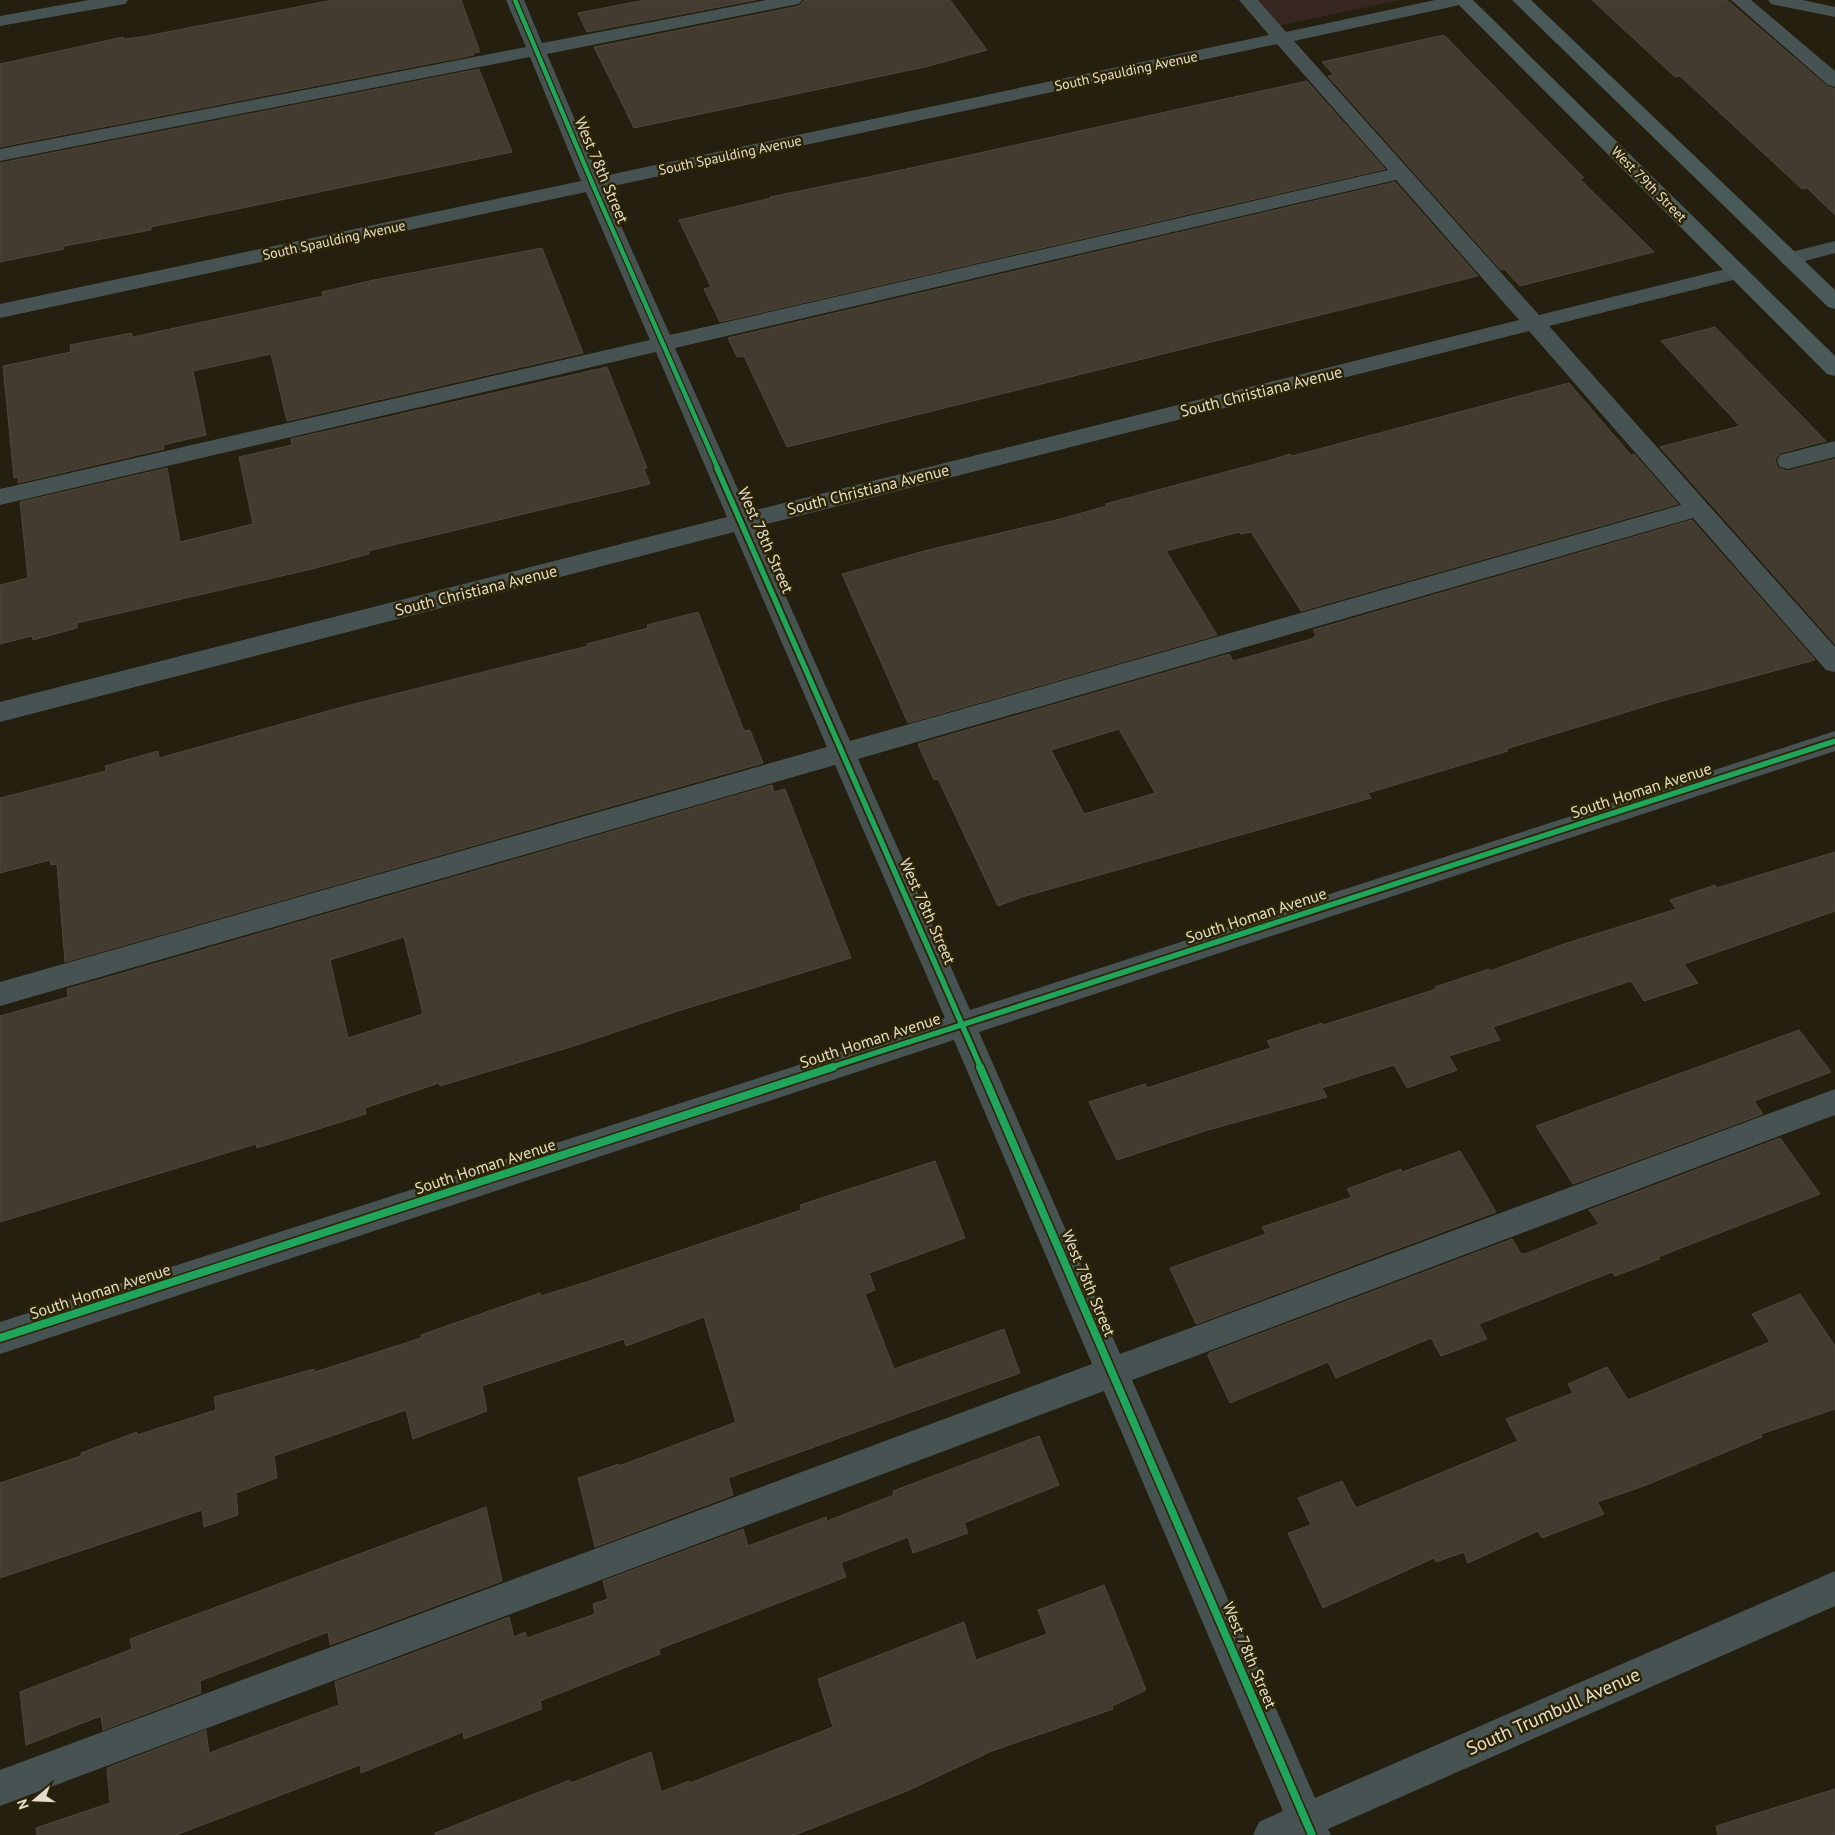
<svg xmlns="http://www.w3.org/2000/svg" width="1835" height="1835" viewBox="0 0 1835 1835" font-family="'PT Sans',sans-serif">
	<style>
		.commercial { fill: #372620 }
		.building { fill: #433b30; stroke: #4e473c; fill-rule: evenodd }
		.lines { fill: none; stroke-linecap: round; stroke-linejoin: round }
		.minor { fill: #475352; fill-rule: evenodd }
		.major { fill: #4a5a58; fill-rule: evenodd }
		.cycleway-far2-casing { stroke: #2d2405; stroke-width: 7 }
		.cycleway-far1-casing { stroke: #2d2405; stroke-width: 9 }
		.cycleway-casing { stroke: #2d2405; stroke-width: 11 }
		.cycleway-far2 { stroke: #20a55d; stroke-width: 4.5 }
		.cycleway-far1 { stroke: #20a55d; stroke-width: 5.5 }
		.cycleway { stroke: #20a55d; stroke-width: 8 }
		.labels { text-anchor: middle; stroke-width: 5; stroke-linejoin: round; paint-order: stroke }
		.far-street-label { font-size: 14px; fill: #e3decd; stroke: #2d2405 }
		.street-label { font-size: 16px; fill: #e3decd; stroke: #2d2405 }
		.near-street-label { font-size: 19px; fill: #e3decd; stroke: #2d2405 }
	</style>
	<rect width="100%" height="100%" fill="#241f0e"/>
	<!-- commercial -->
	<path class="commercial" d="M1249,0H1401L1272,27Z"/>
	<!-- building -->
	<g class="building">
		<path d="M333,0H461L480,52L473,53L474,55L0,147V64L123,37L124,39L141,37Z"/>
		<path d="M645,0H756L587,32L578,13Z"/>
		<path d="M804,0H950L987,50L925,67L634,128L594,47L799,6Z"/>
		<path d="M1592,0H1727L1827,86L1835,89V215L1807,188L1802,189L1680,76L1675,77Z"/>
		<path d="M1444,35L1584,178L1580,179L1654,252L1520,286L1504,269L1501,270L1328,76L1334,75L1322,62Z"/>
		<path d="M479,69L512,152L151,227V230L64,246V249L0,262V163Z"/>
		<path d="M1307,81L1385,169L720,322L704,289L711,287L679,220L771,198L770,197L897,171Z"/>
		<path d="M1395,182L1478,276L787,447L744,356L737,357L728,338Z"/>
		<path d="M542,248L583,353L287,421L271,354L193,371L206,435L163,445L164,449L18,483V477L14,478L3,366L71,352L70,345L131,333L133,337L323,296L322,292L374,280Z"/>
		<path d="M1715,327L1826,441L1780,453L1775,460L1778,468L1788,471L1835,459V644L1660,447L1740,426L1661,341Z"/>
		<path d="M607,367L647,468L644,469L650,484L368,551L369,554L312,569L77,623V628L33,640L32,636L0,644V585L28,578L20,502L167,468L180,542L253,524L239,457L292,445L291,439Z"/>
		<path d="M1569,383L1631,455L1634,454L1678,504L1301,611L1251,532L1241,534L1239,532L1166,551L1217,635L908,723L842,574L928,550L1060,519L1107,506L1105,504L1274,459L1290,454L1292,456Z"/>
		<path d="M1692,520L1815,660L1666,700L1506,749L1508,751L1368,793L1371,798L1022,897L998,906L938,779L934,780L918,744L1229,654L1233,661L1311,639L1316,636L1313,630ZM1119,729L1155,793L1084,814L1051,750Z"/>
		<path d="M698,612L744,731L750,730L763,763L65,962L57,864L51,865L50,860L0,873V798L106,771L105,766L158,751L159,758L346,706L588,646L587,644L648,628L647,625Z"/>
		<path d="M772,785L774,792L785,789L851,958L678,1011L574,1046L440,1086L439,1083L365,1108L366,1114L309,1132L257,1148L256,1144L0,1222V1016L68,997L67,989ZM404,937L423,1014L348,1038L330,960Z"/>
		<path d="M1835,852V911L1684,964L1698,983L1644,1001L1631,981L1493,1027L1500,1040L1449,1056L1457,1070L1407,1088L1394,1065L1322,1088L1327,1097L1208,1130L1117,1160L1089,1102L1145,1084L1147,1088L1271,1048L1267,1041L1322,1023L1323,1025L1377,1008L1436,989L1435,987L1489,969L1490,971L1567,943L1676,909L1670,900L1715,885L1717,888Z"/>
		<path d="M1799,1030L1831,1072L1754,1101L1763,1114L1573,1184L1536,1126Z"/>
		<path d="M1780,1138L1820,1194L1658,1257L1660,1259L1615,1276L1612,1272L1479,1324L1487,1339L1441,1356L1431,1338L1336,1378L1328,1362L1230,1403L1208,1356L1209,1353L1512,1239L1521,1254L1528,1253L1599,1224L1589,1210Z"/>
		<path d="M1460,1151L1496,1212L1196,1324L1170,1268L1266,1234L1262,1227L1352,1197L1347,1189L1401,1169L1402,1172Z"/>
		<path d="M935,1161L965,1238L869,1273L875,1290L865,1294L894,1369L1004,1329L1020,1373L728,1478L733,1495L595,1547L578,1478L619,1464V1466L736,1422L704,1317L626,1346L624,1339L482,1386L487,1411L413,1439L406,1410L274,1456L277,1478L236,1493L238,1515L204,1527L202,1510L0,1578V1483L81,1456V1453L137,1432V1435L216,1410L214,1397L314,1369L315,1372L421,1338V1335L540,1293L541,1296L580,1284L801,1210L800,1205Z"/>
		<path d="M1800,1294L1835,1346V1409L1761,1434L1762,1437L1644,1486L1597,1502L1604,1514L1542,1538L1538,1531L1468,1563L1464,1552L1436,1562L1434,1558L1323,1608L1288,1533L1311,1525L1298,1498L1342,1481L1356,1508L1518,1441L1506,1419L1573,1393L1568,1384L1607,1367L1628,1400L1770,1342L1752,1314Z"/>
		<path d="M1039,1436L1059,1485L964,1523L968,1533L913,1553L908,1537L841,1563L846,1577L659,1649L660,1654L540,1701L542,1709L464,1739L463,1732L361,1773L360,1765L176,1835H37L36,1828L110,1803L107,1768L206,1730L209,1753L339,1705L335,1682L509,1617L514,1637L525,1632L527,1638L595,1614L593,1604L608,1599L603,1581L743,1529L748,1546L826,1517L827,1521L894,1495L893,1491Z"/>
		<path d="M486,1507L502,1581L330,1645L328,1632L200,1681L201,1693L103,1730L101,1716L26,1745L20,1692L132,1649L130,1639Z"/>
		<path d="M1104,1585L1146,1690L1112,1706L1113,1709L992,1751L907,1791L795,1835H435V1833L570,1780L571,1783L651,1752L661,1792L689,1781L690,1783L833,1727L818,1679L964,1622L976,1660L1047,1634L1038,1610Z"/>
		<path d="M1835,1789V1835H1718L1716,1826Z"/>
	</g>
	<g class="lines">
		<!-- minor -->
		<g class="minor">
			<path d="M89,0H128L125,4L119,5L0,26V16Z"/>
			<path d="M506,0H524L542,43L766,0H802L799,4L793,5L547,54L599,177L1269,35L1239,0H1258L1286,32L1435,0H1469L1466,4L1460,5L1294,41L1539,315L1738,266L1745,267L1748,272L1745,277L1549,326L1835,647V672L1826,670L1693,518L858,759L970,1010L1835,731V751L979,1032L1120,1354L1835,1089V1115L1132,1380L1315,1798L1835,1571V1606L1328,1829L1331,1835H1253L1259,1822L1283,1811L1104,1391L0,1806V1770L1092,1364L954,1040L0,1354V1322L945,1018L835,765L0,1006V982L827,747L734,532L0,722V702L727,517L656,352L0,505V489L650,340L586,192L0,318V304L581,181L530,57L0,161V149L526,47ZM1277,44L1388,170L670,335L604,188ZM1396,180L1519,320L748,512L675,348ZM1529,331L1681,505L850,741L755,527Z"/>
			<path d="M1731,0H1751L1835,71V87L1828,85Z"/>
			<path d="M1768,0H1803L1835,7V17L1771,4Z"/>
			<path d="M1835,241V253L1790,265L1783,264L1780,259L1783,254Z"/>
			<path d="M1835,441V457L1788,469L1780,467L1777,461L1780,455Z"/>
		</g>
		<!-- major -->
		<g class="major">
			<path d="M1454,0H1473L1835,356V376L1827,374Z"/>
			<path d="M1512,0H1531L1835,290V309L1828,307Z"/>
		</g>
		<!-- cycleway-far2 casing -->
		<g class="cycleway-far2-casing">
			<path id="cycleway-far2" d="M515,0L593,185L718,469"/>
		</g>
		<!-- cycleway-far1 casing -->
		<g class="cycleway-far1-casing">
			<g id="cycleway-far1">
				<path d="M717,468L981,1068"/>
				<path d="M829,1068L1835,741"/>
			</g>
		</g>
		<!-- cycleway casing -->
		<g class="cycleway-casing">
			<g id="cycleway">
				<path d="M980,1067L1312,1835"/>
				<path d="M0,1338L833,1067"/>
			</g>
		</g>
		<!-- cycleway-far2 -->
		<use href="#cycleway-far2" class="cycleway-far2"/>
		<!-- cycleway-far1 -->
		<use href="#cycleway-far1" class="cycleway-far1"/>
		<!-- cycleway -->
		<use href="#cycleway" class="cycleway"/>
	</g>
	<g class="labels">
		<!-- far-street labels -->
		<g class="far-street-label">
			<text transform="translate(1126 71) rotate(-12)" y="5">South Spaulding Avenue</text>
			<text transform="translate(730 155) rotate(-12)" y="5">South Spaulding Avenue</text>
			<text transform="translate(1649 184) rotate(45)" y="5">West 79th Street</text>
			<text transform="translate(334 240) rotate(-12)" y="5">South Spaulding Avenue</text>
		</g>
		<!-- street labels -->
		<g class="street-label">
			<text transform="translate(602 170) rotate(67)" y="6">West 78th Street</text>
			<text transform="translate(1261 391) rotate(-14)" y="6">South Christiana Avenue</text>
			<text transform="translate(868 489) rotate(-14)" y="6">South Christiana Avenue</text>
			<text transform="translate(766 540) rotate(66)" y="6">West 78th Street</text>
			<text transform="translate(476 590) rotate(-14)" y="6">South Christiana Avenue</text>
			<text transform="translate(1641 790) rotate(-18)" y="6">South Homan Avenue</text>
			<text transform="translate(928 911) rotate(66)" y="6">West 78th Street</text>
			<text transform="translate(1256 915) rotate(-18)" y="6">South Homan Avenue</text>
			<text transform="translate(870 1040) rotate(-18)" y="6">South Homan Avenue</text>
			<text transform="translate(485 1166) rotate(-18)" y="6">South Homan Avenue</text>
			<text transform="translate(1089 1283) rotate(67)" y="6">West 78th Street</text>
			<text transform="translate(100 1291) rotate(-18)" y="6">South Homan Avenue</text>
			<text transform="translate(1250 1655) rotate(67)" y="6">West 78th Street</text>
		</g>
		<!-- near-street labels -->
		<g class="near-street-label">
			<text transform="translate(1553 1711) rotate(-24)" y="7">South Trumbull Avenue</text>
		</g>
	</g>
	<!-- north arrow -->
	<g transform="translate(35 1800) rotate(251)" stroke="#2d2405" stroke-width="4" paint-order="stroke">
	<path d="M0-4L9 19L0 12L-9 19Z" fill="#e3decd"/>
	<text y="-8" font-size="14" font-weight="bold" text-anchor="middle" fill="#e3decd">N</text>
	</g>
</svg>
